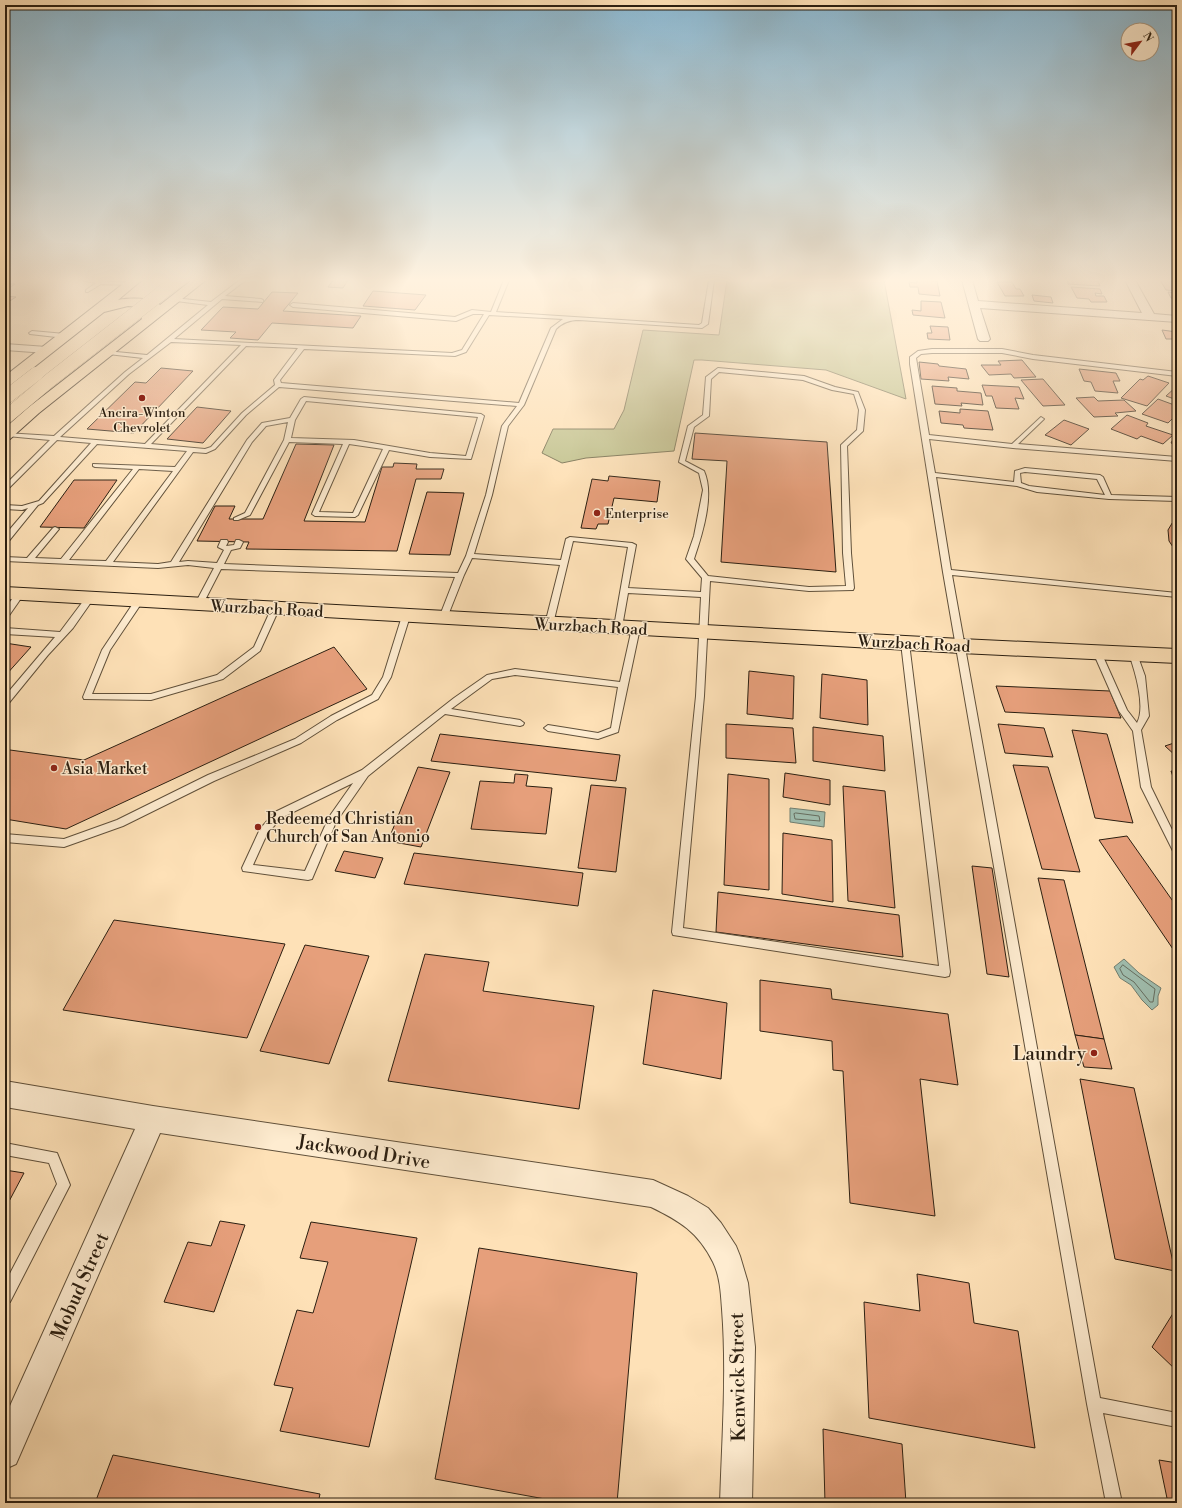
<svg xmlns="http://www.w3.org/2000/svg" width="1182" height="1508" viewBox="0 0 1182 1508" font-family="'Libre Bodoni',serif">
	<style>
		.green { fill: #c1c28e; stroke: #767050 }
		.water { fill: #a0beaf; stroke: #717e70 }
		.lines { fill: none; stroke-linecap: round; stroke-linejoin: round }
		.shore { stroke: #666e60; stroke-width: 1 }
		.building { fill: #e69f7b; stroke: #2b1f11 }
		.lane-casing { stroke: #60503a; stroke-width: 2 }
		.street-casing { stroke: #60503a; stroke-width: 2 }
		.primary-casing { stroke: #2b1f11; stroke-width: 2 }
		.lane { fill: #feecd0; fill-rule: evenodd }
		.street { fill: #feecd0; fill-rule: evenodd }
		.primary { fill: #fee1b7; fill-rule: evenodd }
		.highway-bridge-casing { stroke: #2b1f11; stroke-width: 14; stroke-linecap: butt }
		.highway-bridge { stroke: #fee1b7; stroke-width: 14 }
		.poi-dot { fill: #8f2418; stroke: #feecd0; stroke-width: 1.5 }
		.labels { text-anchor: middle; stroke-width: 3; stroke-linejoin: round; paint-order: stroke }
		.far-poi-label { font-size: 13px; fill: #2b1f11; stroke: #feecd0 }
		.street-label { font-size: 16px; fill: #2b1f11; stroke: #feecd0 }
		.poi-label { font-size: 16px; fill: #2b1f11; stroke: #feecd0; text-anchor: start }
		.near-poi-label { font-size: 19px; fill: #2b1f11; stroke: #feecd0; text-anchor: end }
		.near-street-label { font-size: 19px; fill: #2b1f11; stroke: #feecd0 }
	</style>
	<rect width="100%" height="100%" fill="#fee1b7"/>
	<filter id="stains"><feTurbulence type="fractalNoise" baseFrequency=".005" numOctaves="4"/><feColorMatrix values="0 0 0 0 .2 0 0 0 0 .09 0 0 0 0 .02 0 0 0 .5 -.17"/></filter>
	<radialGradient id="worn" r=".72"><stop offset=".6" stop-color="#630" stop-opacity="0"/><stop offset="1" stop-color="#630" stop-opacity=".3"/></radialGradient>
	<!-- green -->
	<path class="green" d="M727,280H884L906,399L826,370L702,360H694L674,451L586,458L562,463L542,453L553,429H614L624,410L643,330L719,335Z"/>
	<!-- water -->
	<g class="water">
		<path d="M790,808L825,812L824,827L790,822Z"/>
		<path d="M1124,959L1139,973L1161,988L1158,996V1005L1152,1010L1142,1000L1131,985L1120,978L1114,967Z"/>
	</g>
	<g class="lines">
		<!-- shore -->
		<g class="shore">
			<path d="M796,813L819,816L820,821L795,819L794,814Z"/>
			<path d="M1123,965L1155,989L1153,1002H1150L1134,982L1123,975L1120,969Z"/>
		</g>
	</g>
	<!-- building -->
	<g class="building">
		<path d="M333,280H348L343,288L328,287Z"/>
		<path d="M917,280L937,281L940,296L919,294L918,287H910L909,282L917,283Z"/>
		<path d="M1067,280L1098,281L1100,286L1068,284Z"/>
		<path d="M1160,280H1177V291L1166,290Z"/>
		<path d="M997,282H1012L1016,289H1020L1024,296H1005Z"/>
		<path d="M5,284H15L5,291Z"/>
		<path d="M1071,287L1100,289L1102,294L1095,293L1096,296H1104L1107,302H1091L1089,299L1077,298Z"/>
		<path d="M373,291L426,295L415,310L363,306Z"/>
		<path d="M272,292L298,293L283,311L361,316L353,328L272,323L258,340L230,338L236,332L201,330L223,307L258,309Z"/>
		<path d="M1168,292L1177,293V299L1171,298Z"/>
		<path d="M1032,295L1051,297L1053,303L1034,301Z"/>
		<path d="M5,296L16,297L5,304Z"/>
		<path d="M921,301L941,302L945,318L913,315L912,310L921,311Z"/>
		<path d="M930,326L948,327L950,340L928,339L927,333H932Z"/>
		<path d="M1162,330L1177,332V339H1166Z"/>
		<path d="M1022,360L1036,377L1014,378L1011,374L989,375L981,365H1001L998,361Z"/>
		<path d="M919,362L938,364L939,366L966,369L969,379L948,377L949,381L921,379Z"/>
		<path d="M161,368L193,371L134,433L87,429L135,382L146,383Z"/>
		<path d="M1079,369L1116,373L1120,381H1113L1118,393L1095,391L1091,382L1084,381Z"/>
		<path d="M1148,376L1169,383L1147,406L1121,398L1140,379L1143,380Z"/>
		<path d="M1043,379L1065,405L1043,406L1021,380Z"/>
		<path d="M982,385L1019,387L1024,399L1015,398L1019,409L996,408L992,396H986Z"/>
		<path d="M932,386L957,388V391L981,393L983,405L961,403L962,406L935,404Z"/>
		<path d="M1177,386V400L1166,396Z"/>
		<path d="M1094,397L1098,401L1124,400L1136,411L1115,413L1118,416L1094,417L1076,398Z"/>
		<path d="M1158,399L1177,406V414L1168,423L1142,414Z"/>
		<path d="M197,407L231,411L203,443L167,439Z"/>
		<path d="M960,409L988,411L993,430L964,428L963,425L941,423L939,411L960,413Z"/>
		<path d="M1127,415L1148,423L1146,426L1173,435L1163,444L1141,436L1137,439L1111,429Z"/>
		<path d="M1064,420L1089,429L1071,445L1045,435Z"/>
		<path d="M1177,432V445L1171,443Z"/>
		<path d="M695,433L827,442L836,572L721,562L727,461L692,459Z"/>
		<path d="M296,444L334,445L304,521L365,522L382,467H393L394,463L417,464L416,469H444L441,479H416L397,551L246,549L249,542L197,541L215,506H235L229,519H263Z"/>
		<path d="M609,476L660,481L657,502L614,498L608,524H598L596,529L581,528L592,479L608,481Z"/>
		<path d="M74,480H117L84,528L40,527Z"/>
		<path d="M427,492L464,493L450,555L409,554Z"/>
		<path d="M1177,519V553L1169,541L1168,530L1174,520Z"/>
		<path d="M5,643L31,647L5,676Z"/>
		<path d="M334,647L367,689L66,829L5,819V756L10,750L84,760Z"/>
		<path d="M749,671L794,676L793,719L747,714Z"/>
		<path d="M822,674L867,680L868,725L820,718Z"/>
		<path d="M996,686L1110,691L1121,718L1005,712Z"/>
		<path d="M726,724L793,728L796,763L726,758Z"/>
		<path d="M998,724L1044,728L1053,757L1005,753Z"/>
		<path d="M813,727L883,736L885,771L813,761Z"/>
		<path d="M1072,730L1107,734L1133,823L1095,818Z"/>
		<path d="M440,734L620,755L616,781L431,761Z"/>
		<path d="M1177,742V757L1165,746Z"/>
		<path d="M1013,765L1048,767L1080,872L1042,869Z"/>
		<path d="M418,767L450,772L421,847L388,841Z"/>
		<path d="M1171,771L1177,772V788Z"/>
		<path d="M785,773L830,780V805L783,797Z"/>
		<path d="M515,774L528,775L526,786L552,788L546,834L471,829L480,781L514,783Z"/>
		<path d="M728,774L769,779V890L724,885Z"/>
		<path d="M591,785L626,788L616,872L578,868Z"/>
		<path d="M843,786L885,791L895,908L848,901Z"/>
		<path d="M783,833L832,840L833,902L782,894Z"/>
		<path d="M1127,836L1177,907V955L1099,840Z"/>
		<path d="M344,851L383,858L375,878L335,871Z"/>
		<path d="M414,853L583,873L578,906L404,884Z"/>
		<path d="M972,866L992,868L1009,977L987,974Z"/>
		<path d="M1038,878L1064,880L1104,1039L1075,1035Z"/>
		<path d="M718,892L899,915L903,957L716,932Z"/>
		<path d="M114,920L285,944L247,1038L63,1010Z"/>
		<path d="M305,945L369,956L329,1064L260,1051Z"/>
		<path d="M425,954L489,962L483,991L594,1006L579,1109L388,1081Z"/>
		<path d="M760,980L831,989L832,999L948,1014L958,1085L920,1079L935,1216L850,1203L843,1071L833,1070L832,1041L760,1031Z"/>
		<path d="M653,990L727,1003L721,1079L643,1064Z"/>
		<path d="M1075,1035L1104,1039L1112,1069L1084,1067Z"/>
		<path d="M1080,1079L1134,1088L1175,1271L1115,1259Z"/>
		<path d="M5,1170L24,1173L5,1209Z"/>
		<path d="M220,1221L245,1225L214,1312L164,1302L188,1242L211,1246Z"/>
		<path d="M311,1222L417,1238L369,1447L280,1431L293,1388L274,1385L297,1310L313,1313L328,1262L300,1258Z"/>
		<path d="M479,1248L637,1273L617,1503H567L435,1479Z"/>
		<path d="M917,1274L969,1283L974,1323L1018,1331L1035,1448L869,1418L864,1302L920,1311Z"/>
		<path d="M1177,1307V1371L1152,1347Z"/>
		<path d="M823,1429L902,1444L906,1503H825Z"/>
		<path d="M113,1455L320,1494L318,1503H95Z"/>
		<path d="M1159,1460L1177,1463V1503H1168Z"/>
	</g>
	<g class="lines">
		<!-- lane casing -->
		<g class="lane-casing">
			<g id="lane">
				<path d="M81,280L131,283L133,284L131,285L101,284L88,292H86V290L96,283Z"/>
				<path d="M240,280H246L225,296L261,299L263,300V302L222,299L174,339L452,353L462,350L484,314H473L456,321L293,307L290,305L293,303L455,317L472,310L491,312L504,280H509L496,312L699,325L702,323L709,280H714L708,324L702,328L579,320C570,320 563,322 556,329L524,405L508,426L492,495L474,554L561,560L566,539L570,537L632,543L636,545L628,588L701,592L702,578L686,559L694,536L703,490L699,473L679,462L688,426L703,415L706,377L718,368L804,376L835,387L858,392L865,410L863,431L847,446L851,553L854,588L853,590L809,591L710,581L704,696L683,928L939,966L901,643L905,640L909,643L950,972L949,976L945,977L673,935L672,932L696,696L701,597L628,593L622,627L618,630L615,629L614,627L628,547L573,541L553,624L549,627L545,624L560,565L472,558L464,575L447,618L443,621L439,618L455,577L221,569L203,604L199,607L195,604L214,568L188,565L158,568L5,561V557L27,558L53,528L55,527L59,529L35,558L61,559L133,469L95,467L93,466V464L175,467L187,451L97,444L43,503L38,505L8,542H5V535L28,508L22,510L5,509V505L22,506L39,501L91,443L57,440L7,490L5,491V485L50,440L7,436L5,435V433L54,436L125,372L143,358L108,354L105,352L106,351L147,355L208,305L176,301L174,300V298L211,302ZM489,315L563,319L551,328L519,403L281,383L280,380L304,349L455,356L466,352ZM171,342L241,345L145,444L60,437L129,374ZM246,346L298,348L274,380L275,385L242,413L211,447L205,449L151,444ZM719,372L803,380L832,390L854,394L859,410L857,430L841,445L843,553L846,586L809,587L708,576L694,559C702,535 715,495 704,471L685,461L694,427L709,416L711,379ZM279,387L517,406L502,426L486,495L466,556L458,573L224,564L231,550L240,548L243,542L239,540H236L234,545L226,546L228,542L227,540H221L218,547L224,550L217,563L188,561L179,562L252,442L266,426L288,422L284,440L245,513L234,518V520H238L250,515L289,442L343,444L312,514L315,516L355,517L358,515L389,450L430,457L471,459L484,416L481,414L304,397L301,399L290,418L262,423L247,440L171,562L158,564L113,562L193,452L206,453L215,449L246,415ZM306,401L478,417L466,456L430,453L354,440L291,438L295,420ZM349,444L383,449L353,513L319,512ZM139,469L173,471L106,561L69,560Z"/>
				<path d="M32,331L65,334L68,336L65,338L30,334L29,333Z"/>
				<path d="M932,349H1002L1033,355L1177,372V376L1033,359L1002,353H932L921,354L916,358L929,435L1012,444L1041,417L1044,419L1043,420L1018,444L1177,457V461L1013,448L929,439L935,473L1014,482L1015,471L1025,468L1100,475L1103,477L1111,495L1177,497V501L1109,499L1037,492L1017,486L936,477L951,570L1177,593V597L952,575L1100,1398L1177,1413V1427L1103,1413L1122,1503H1106L1087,1404L943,572L910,364V357L918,351ZM1025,472L1097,479L1105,495L1029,486L1021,483L1020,473Z"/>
				<path d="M17,592H23L24,594L8,617L5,618V609Z"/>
				<path d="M87,596H90L94,598L73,628L48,655L8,704L5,705V696L55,637L5,634V628L60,632Z"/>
				<path d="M139,598L143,601L110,650L92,694H151L217,675L254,647L272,607H278L279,609L260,651L223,679L151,700L84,699L83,697L102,650L136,599Z"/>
				<path d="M406,613L410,616L391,677L378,699L337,720L301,743L214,781L123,826L64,847L5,842V834L64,839L117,820L208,775L295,739L331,716L372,695L383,677L402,616Z"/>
				<path d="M636,625L640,628L618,732L598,739L548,731L544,728L548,725L598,733L611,728L618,687L515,675L492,679L451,709L520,720L524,723L523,725L520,726L445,714L368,776L336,822L312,879L308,880L243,871L242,868L260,829L275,812L362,770L454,698L487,675L515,669L620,682L632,628ZM353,783L329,817L305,871L253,865L267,834L281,818Z"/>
				<path d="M1097,649L1101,652L1127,710L1137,723C1146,707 1135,671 1129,654L1133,651L1137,654L1145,676L1149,716L1141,730L1151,787L1177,840V854L1174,853L1141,787L1133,731L1119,711L1093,652Z"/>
				<path d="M5,1143L57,1153L70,1185L10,1302L5,1304V1283L57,1184L49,1163L5,1155Z"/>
			</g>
		</g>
		<!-- street casing -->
		<g class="street-casing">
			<g id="street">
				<path d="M962,280H972L978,301L1142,313L1125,280H1135L1154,314L1177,316V322L980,308L990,339L988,341H980L978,339Z"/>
				<path d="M5,344L47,347L51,348L53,350L51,352L47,353L5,350Z"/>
				<path d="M5,1081L153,1106L653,1180L688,1196L708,1208L721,1223L736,1246L740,1256L748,1283L755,1347L752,1503H720C722,1439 727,1374 722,1309C721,1294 720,1276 713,1262C698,1232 680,1221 651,1207L160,1133L16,1464L5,1469V1417L135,1129L5,1107Z"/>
			</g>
		</g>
		<!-- primary casing -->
		<g class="primary-casing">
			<g id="primary">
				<path d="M128,280H142L118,300C129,298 153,297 160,305L192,280H206L39,413L10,439L5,441V428L29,407L142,319L141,317L148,308L128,306L104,312L10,386L5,387V376Z"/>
				<path d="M5,587L961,639L1177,649V663L961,653L5,599Z"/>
			</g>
		</g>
		<!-- lane -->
		<use href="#lane" class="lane"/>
		<!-- street -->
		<use href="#street" class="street"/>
		<!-- primary -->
		<use href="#primary" class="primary"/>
		<!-- highway-bridge casing -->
		<g class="highway-bridge-casing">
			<g id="highway-bridge">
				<path d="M5,398L36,374"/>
				<path d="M5,418L50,380L178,280"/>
			</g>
		</g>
		<!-- highway-bridge -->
		<use href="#highway-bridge" class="highway-bridge"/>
	</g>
	<!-- sky -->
	<linearGradient id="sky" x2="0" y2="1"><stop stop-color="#8bb8d1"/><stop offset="0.57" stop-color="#fff2df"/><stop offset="1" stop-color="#fff2df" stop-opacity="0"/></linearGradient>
	<rect width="1182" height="492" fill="url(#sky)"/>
	<!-- markers -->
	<g class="poi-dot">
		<circle cx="142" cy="398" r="4"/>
		<circle cx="597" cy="513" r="4"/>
		<circle cx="54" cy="768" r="4"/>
		<circle cx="258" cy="827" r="4"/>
		<circle cx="1094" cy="1053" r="4"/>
	</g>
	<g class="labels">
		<!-- far-poi labels -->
		<g class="far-poi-label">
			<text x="142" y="417">Ancira-Winton<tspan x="142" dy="15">Chevrolet</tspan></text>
			<text x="605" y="518" text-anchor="start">Enterprise</text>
		</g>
		<!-- street labels -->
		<g class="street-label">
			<text transform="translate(267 608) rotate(3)" y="6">Wurzbach Road</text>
			<text transform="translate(591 626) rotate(3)" y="6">Wurzbach Road</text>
			<text transform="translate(914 643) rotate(3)" y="6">Wurzbach Road</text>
		</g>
		<!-- poi labels -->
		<g class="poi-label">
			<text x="62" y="774">Asia Market</text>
			<text x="266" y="824">Redeemed Christian<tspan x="266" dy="18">Church of San Antonio</tspan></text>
		</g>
		<!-- near-poi labels -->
		<g class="near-poi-label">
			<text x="1086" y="1060">Laundry</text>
		</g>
		<!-- near-street labels -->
		<g class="near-street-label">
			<text transform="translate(364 1151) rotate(9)" y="7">Jackwood Drive</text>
			<text transform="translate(79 1286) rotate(-66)" y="7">Mobud Street</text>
			<text transform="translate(737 1377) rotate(-91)" y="7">Kenwick Street</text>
		</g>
	</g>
	<!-- margin -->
	<rect width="1182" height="1508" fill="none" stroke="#fee1b7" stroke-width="20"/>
	<rect x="6" y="6" width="1170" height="1496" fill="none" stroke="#2b1f11" stroke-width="2"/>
	<rect x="10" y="10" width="1162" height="1488" fill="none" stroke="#2b1f11"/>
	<!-- north arrow -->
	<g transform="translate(1140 42) rotate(58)"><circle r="19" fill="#feecd0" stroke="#aa9a84"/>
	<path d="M0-3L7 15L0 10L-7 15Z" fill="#8f2418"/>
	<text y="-6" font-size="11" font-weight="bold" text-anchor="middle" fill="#2b1f11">N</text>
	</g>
	<rect width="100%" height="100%" filter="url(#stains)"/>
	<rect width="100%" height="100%" fill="url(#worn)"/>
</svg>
